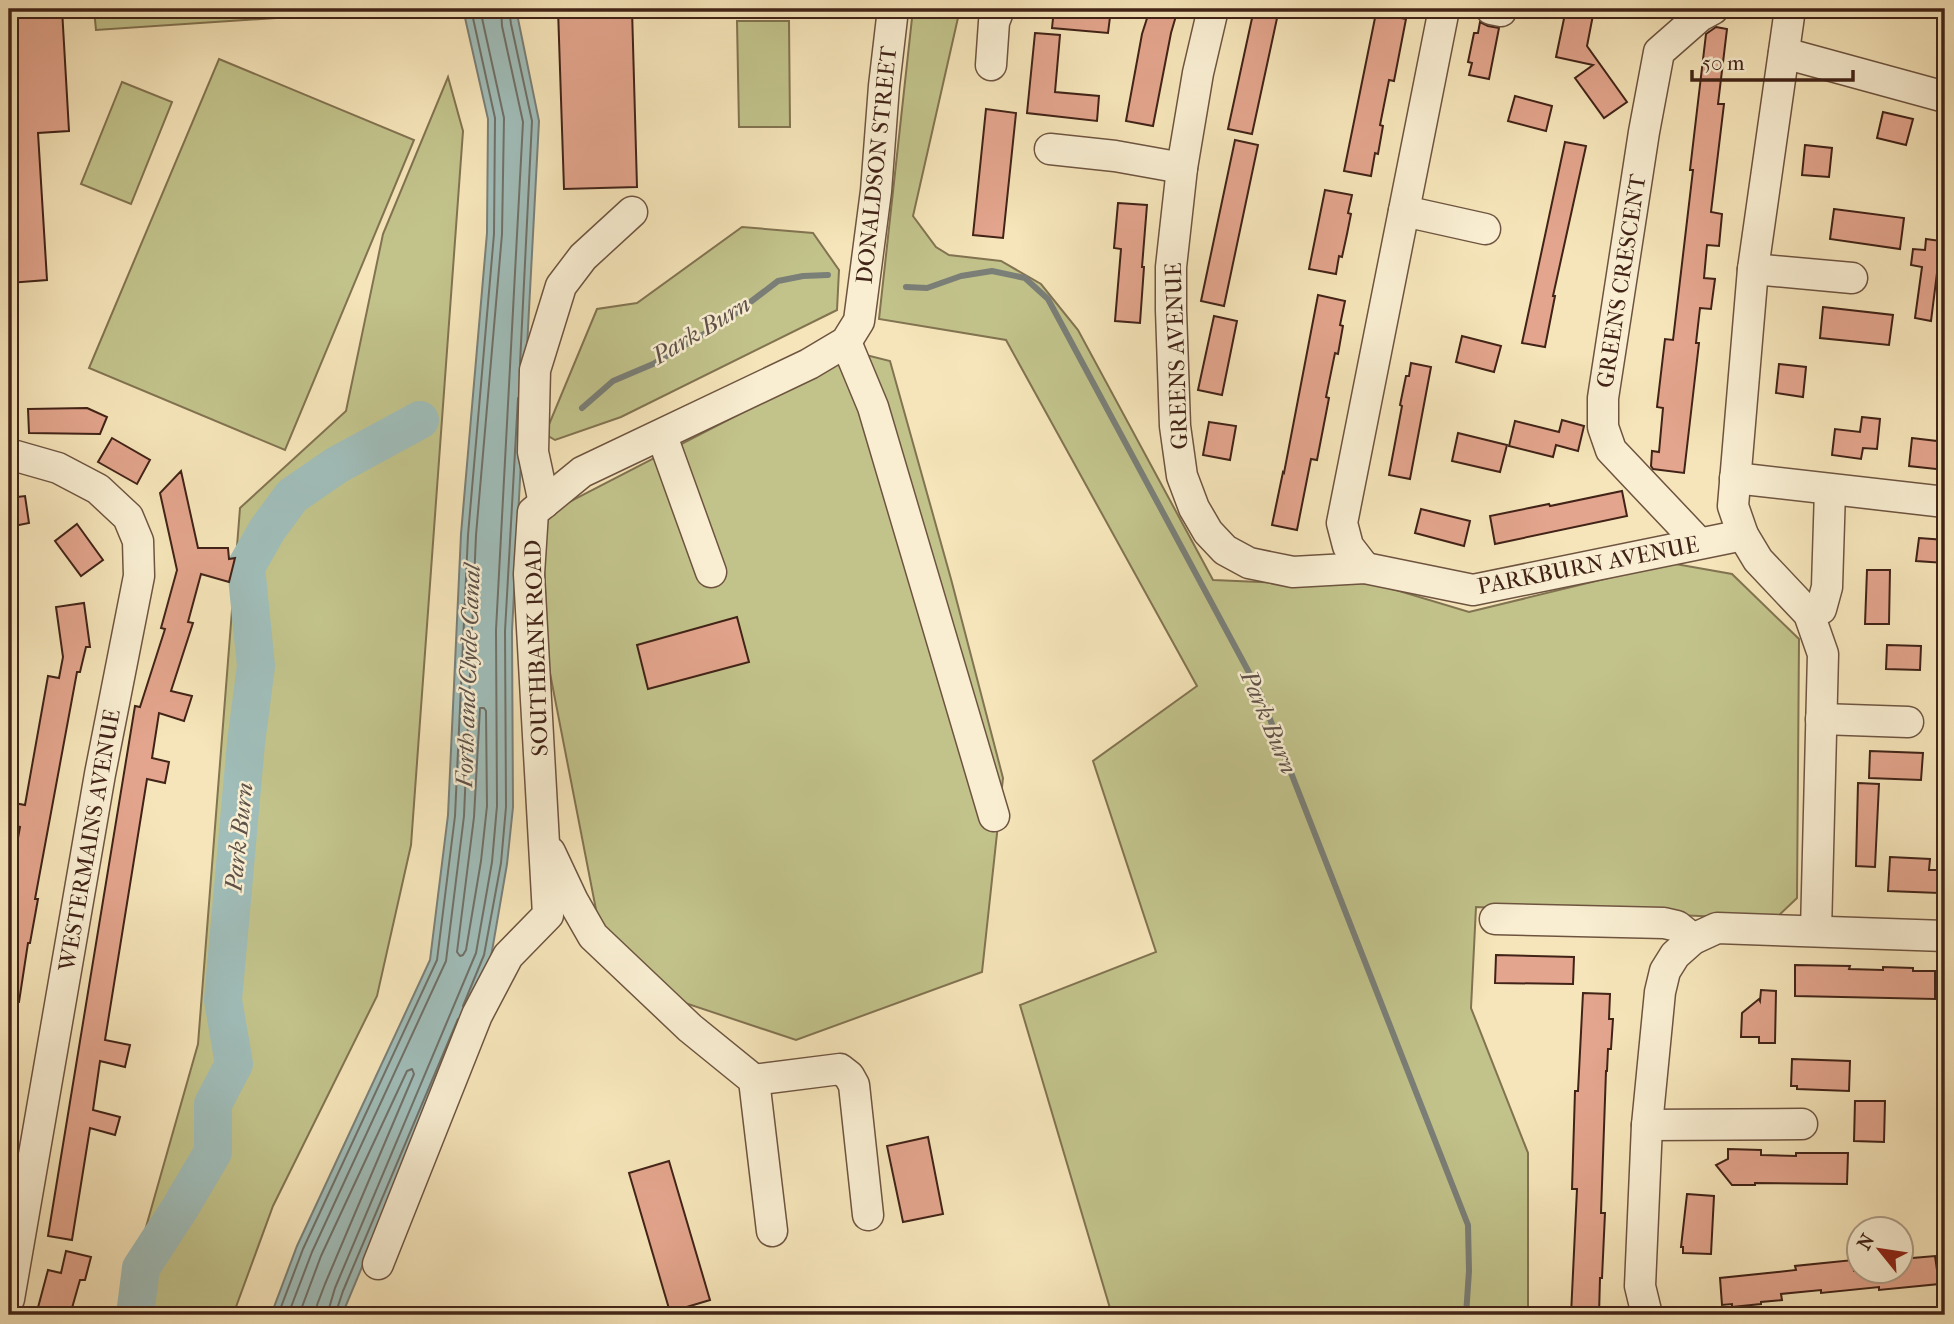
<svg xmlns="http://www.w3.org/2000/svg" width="1954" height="1324" viewBox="0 0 1954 1324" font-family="'IM FELL French Canon',serif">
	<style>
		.green { fill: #c2c38b; stroke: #827351; stroke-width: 2 }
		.water { fill: #a0bdb9; stroke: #7a7f78; stroke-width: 2 }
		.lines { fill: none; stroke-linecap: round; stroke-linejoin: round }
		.shore { stroke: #707068; stroke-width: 2 }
		.stream { stroke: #7a7f78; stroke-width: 6 }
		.river { stroke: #a0bdb9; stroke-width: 38 }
		.building { fill: #e3a58d; stroke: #412317; stroke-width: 2 }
		.minor-casing { stroke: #6e5440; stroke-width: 33 }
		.minor { stroke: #f9eed2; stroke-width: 30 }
		.labels { text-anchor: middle; stroke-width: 5; stroke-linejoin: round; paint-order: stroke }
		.street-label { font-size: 23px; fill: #412317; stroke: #f9eed2 }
		.water-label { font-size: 24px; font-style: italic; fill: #5e5148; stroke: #f9eed2 }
	</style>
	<rect width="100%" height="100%" fill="#f6e5ba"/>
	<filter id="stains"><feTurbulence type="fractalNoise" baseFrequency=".00286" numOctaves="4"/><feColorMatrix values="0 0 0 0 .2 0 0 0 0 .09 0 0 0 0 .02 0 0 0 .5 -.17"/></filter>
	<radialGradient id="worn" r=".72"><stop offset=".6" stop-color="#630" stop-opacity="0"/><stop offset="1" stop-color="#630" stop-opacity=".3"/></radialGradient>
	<!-- green -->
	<g class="green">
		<path d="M94,9H394V10L96,30Z"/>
		<path d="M913,9H960L913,216L936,247L949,255L1001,261L1041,284L1078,330L1213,580L1330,585L1363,583L1376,584L1469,612L1670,563L1732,574L1799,639L1797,898L1775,919L1476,907L1471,1008L1528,1153V1315H1353L1351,1311L1112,1315L1020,1005L1156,952L1093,761L1197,686L1006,340L879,319Z"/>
		<path d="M737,21H789L790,127H739Z"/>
		<path d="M219,59L414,140L285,450L89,368Z"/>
		<path d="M448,77L463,131L411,845L377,996L273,1206L233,1315H121L198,1044L240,508L346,411L383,234Z"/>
		<path d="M122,82L172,102L131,204L81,184Z"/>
		<path d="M742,227L813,233L839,270L837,310L621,417L555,440L545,434L597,309L637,303Z"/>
		<path d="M858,353L890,361L951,579L1003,778L982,972L796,1040L652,992L599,925L548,663L542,516Z"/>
	</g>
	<!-- water -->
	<path class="water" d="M463,9H516L539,121L512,631L513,807L507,864L491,957L342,1315H271L297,1246L430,960L448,815L461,534L487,233L488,119Z"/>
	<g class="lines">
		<!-- shore -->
		<g class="shore">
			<path d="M509,9L511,24L532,121L520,364"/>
			<path d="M480,708H484L486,711L487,806L481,861L466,950L463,955L460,956L457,952L474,817Z"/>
			<path d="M463,1006L484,955L501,863L506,807L505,631L518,398"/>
			<path d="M278,1315L303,1249L437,960L455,816L468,535L494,234L495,118L471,9"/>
			<path d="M288,1315L312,1252L446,961L464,816L476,535L502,234L504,118L480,9"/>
			<path d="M299,1315L321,1256L407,1071L412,1069L414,1074L325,1284L317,1305L316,1315"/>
			<path d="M327,1315L335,1288L476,953L492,862L497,806L496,630L523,122L502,26L501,9"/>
			<path d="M335,1315L343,1291L458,1019"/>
		</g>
		<!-- stream -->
		<g class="stream">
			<path d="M906,287L927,288L961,276L992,271L1025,278L1048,299L1259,691L1468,1225L1469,1271L1466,1315"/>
			<path d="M582,408L613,381L653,364L724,322L778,281L803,276L828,275"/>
		</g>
		<!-- river -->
		<path class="river" d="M135,1315L141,1268L180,1208L213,1152V1104L234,1064L223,1000L246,743L256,666L246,567L267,530L292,496L337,465L420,420"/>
	</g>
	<!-- building -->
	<g class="building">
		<path d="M9,9H62L69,131L38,133L47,280L9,283Z"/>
		<path d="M558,9H632L637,187L564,189Z"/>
		<path d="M1054,9H1111L1108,33L1052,28Z"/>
		<path d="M1150,9H1178L1171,33L1153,126L1126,121L1142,34Z"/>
		<path d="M1254,9H1279L1252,134L1228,129Z"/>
		<path d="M1566,9L1593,15L1587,46L1627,102L1604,118L1575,78L1593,65L1556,57Z"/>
		<path d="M1376,13L1406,19L1394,81L1389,80L1380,125L1383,126L1378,154L1375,153L1371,176L1344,171Z"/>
		<path d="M1480,22L1488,26L1499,28L1489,79L1469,75L1472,63L1468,62L1474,33H1478Z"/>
		<path d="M1716,27L1727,29L1718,104H1724L1711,212L1722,214L1719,246L1707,245L1704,278L1715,279L1711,309L1700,308L1696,343H1699L1684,473L1653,469L1651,466L1652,451L1659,452L1663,408L1657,407L1665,339L1673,340L1693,170H1690L1706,34Z"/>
		<path d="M1035,33L1060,35L1055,92L1099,96L1097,121L1027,113Z"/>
		<path d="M1515,96L1552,106L1546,131L1508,121Z"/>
		<path d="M986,109L1016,113L1003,238L973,235Z"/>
		<path d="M1883,112L1913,119L1906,145L1877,138Z"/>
		<path d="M1235,140L1258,145L1224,306L1201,301Z"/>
		<path d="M1565,142L1586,146L1553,296H1555L1545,347L1522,343Z"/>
		<path d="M1805,145L1832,148L1829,177L1802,175Z"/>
		<path d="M1325,190L1352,195L1348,213L1351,214L1347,234L1342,257L1339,256L1336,274L1309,269Z"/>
		<path d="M1118,203L1147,205L1142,267H1144L1140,323L1115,321L1121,249L1114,248Z"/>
		<path d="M1834,209L1904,218L1900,249L1830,239Z"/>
		<path d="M1926,239L1941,241L1931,321L1915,318L1922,267L1911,265L1913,249L1925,250Z"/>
		<path d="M1318,295L1345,301L1340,325L1343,326L1338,354L1335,353L1326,397L1329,398L1317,460L1311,459L1297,530L1272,525L1283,472L1284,473Z"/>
		<path d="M1823,307L1893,315L1889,345L1820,338Z"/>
		<path d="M1214,316L1237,321L1222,395L1198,390Z"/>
		<path d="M1462,336L1501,346L1494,372L1456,362Z"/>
		<path d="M1411,363L1431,367L1410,479L1389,475L1402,406L1400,405L1406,376H1409Z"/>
		<path d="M1779,364L1806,367L1803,397L1776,393Z"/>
		<path d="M87,408L107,417L100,434L29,433L28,409Z"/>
		<path d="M1862,417L1880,419L1877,449L1863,448L1861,459L1832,455L1835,429L1860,432Z"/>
		<path d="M1562,420L1584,426L1578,451L1556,445L1553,457L1509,446L1515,421L1559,432Z"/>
		<path d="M1209,422L1236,426L1230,460L1203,455Z"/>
		<path d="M1458,433L1507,445L1500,472L1452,461Z"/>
		<path d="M112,438L150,460L137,484L98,462Z"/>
		<path d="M1912,438L1945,442V470L1909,466Z"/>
		<path d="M181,471L198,548H228L229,559L235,558L229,582L201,574L188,622L193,623L171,691L192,696L184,721L159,713L152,758L169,762L165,783L147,779L105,1040L130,1045L125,1067L100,1061L93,1110L120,1117L115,1135L90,1128L72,1240L48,1236L135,706L140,707L165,629L161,628L177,570L160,493Z"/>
		<path d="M1622,491L1627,516L1495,544L1490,516L1549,504L1550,506Z"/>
		<path d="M25,496L29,523L9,527V498Z"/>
		<path d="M1421,509L1470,521L1464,546L1415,533Z"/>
		<path d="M77,524L103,560L81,576L55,541Z"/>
		<path d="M1919,538L1945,540V563L1916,561Z"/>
		<path d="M1867,570H1890L1889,624H1865Z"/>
		<path d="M84,603L90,647H86L80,672H77L35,899H38L30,943H28L19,1002L9,1001V903L15,871H12L20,827L9,824V802L25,805L48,676L59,678L63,657L56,607Z"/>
		<path d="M737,617L749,662L648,689L637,645Z"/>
		<path d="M1887,645L1921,646L1920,670L1886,669Z"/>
		<path d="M1870,751L1923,753L1921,780L1869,778Z"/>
		<path d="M1858,783L1879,784L1875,867L1856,866Z"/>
		<path d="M1890,857L1930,859L1929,870H1940L1939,893L1888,891Z"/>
		<path d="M1496,955L1574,957L1573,984L1495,983Z"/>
		<path d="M1795,965L1850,966L1849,969L1883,970V967L1913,968V971H1935V999L1795,996Z"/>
		<path d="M1761,990L1776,991L1775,1043H1759V1037H1741L1742,1013L1759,999L1760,1001Z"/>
		<path d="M1583,993L1610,994L1609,1019H1613L1611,1049H1608L1607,1071H1606L1601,1213H1605L1602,1278H1600L1599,1315H1571L1577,1189H1572L1575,1091H1578Z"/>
		<path d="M1792,1059L1850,1061L1849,1091L1797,1089V1086H1791Z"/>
		<path d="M1855,1101H1885L1884,1142L1854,1141Z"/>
		<path d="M928,1137L943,1214L903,1222L887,1146Z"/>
		<path d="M1728,1149L1761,1150V1155L1796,1156V1153H1848L1847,1184L1755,1183V1185H1732L1716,1165L1728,1159Z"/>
		<path d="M669,1161L710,1300L670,1312L629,1173Z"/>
		<path d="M1687,1194L1714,1196L1711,1254L1683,1253V1247H1681Z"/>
		<path d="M66,1251L91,1257L85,1280H80L70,1315H36L48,1270L61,1273Z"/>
		<path d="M1935,1256L1939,1284L1879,1290V1287L1821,1293V1290L1781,1294L1782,1300L1761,1302V1304L1732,1307V1304L1722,1305L1720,1278L1796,1270L1795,1266L1853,1260L1854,1271H1901V1259Z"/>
	</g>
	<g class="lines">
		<!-- minor casing -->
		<g class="minor-casing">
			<g id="minor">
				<path d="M1213,9L1198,73L1182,168L1171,267V310L1175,426L1182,476L1194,508L1208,532L1225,550L1249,563L1293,572L1365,568L1473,590L1743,535"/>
				<path d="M1491,9L1501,11"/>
				<path d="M1790,9L1753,269L1733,506L1743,535L1758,560L1809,614L1823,654L1816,931"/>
				<path d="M1784,53L1945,97"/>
				<path d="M991,65L994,22L999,9"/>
				<path d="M1050,149L1115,156L1182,168"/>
				<path d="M1404,211L1485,229"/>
				<path d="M1753,269L1852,278"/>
				<path d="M846,342L873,407L994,816"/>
				<path d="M662,436L711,572"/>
				<path d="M9,454L58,468L98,489L128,517L138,541L139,576L100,774L9,1299"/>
				<path d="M1735,478L1945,502"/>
				<path d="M544,503L533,452L535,370L561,286L583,257L632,212"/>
				<path d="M1699,543L1611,450L1603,427V398L1644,132L1659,52L1700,16L1713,9"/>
				<path d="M1365,568L1348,546L1342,523L1444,9"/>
				<path d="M1809,614L1821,609L1827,587L1830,490"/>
				<path d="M1821,719L1908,722"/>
				<path d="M550,852L573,901L593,936L690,1028L754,1080L772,1231"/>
				<path d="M1495,919L1664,923L1677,926L1693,939"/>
				<path d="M754,1080L840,1069L849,1076L854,1085L868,1215"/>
				<path d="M1647,1125L1802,1124"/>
				<path d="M378,1264L477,1015L508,956L548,915L529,574L533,512L582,472L809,364L846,342L859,321L876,191L884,86L893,9"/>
				<path d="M1647,1315L1640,1286L1647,1125L1660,992L1665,971L1675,955L1693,939L1717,928L1945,936"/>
			</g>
		</g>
		<!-- minor -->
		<use href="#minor" class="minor"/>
	</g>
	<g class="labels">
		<!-- street labels -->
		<g class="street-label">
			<text transform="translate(876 165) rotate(-84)" y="8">DONALDSON STREET</text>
			<text transform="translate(1621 281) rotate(-81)" y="8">GREENS CRESCENT</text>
			<text transform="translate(1176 356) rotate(-92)" y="8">GREENS AVENUE</text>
			<text transform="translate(1588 565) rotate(-11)" y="8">PARKBURN AVENUE</text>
			<text transform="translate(536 648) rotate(-92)" y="8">SOUTHBANK ROAD</text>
			<text transform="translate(89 840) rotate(-80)" y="8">WESTERMAINS AVENUE</text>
		</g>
		<!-- water labels -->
		<g class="water-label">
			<text transform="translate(701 330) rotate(-31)" y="8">Park Burn</text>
			<text transform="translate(468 676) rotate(-88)" y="8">Forth and Clyde Canal</text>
			<text transform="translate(1269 722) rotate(67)" y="8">Park Burn</text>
			<text transform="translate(239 837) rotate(-84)" y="8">Park Burn</text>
		</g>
	</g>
	<!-- margin -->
	<rect width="1954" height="1324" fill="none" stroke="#f6e5ba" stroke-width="35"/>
	<rect x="10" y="10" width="1933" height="1303" fill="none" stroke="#412317" stroke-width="3.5"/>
	<rect x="18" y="18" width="1919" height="1289" fill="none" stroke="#412317" stroke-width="2"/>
	<!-- north arrow -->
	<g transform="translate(1880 1250) rotate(300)"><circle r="33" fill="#f9eed2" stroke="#af9d87" stroke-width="2"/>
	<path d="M0-5L12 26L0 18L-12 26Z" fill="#8f2418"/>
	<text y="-10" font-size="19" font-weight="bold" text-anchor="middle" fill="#412317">N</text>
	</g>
	<!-- scale -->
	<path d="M1692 70v10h161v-10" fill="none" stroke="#412317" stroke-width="3.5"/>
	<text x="1702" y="70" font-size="21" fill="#412317" stroke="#f9eed2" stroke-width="5" paint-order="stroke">50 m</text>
	<rect width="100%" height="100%" filter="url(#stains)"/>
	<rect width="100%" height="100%" fill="url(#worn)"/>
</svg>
